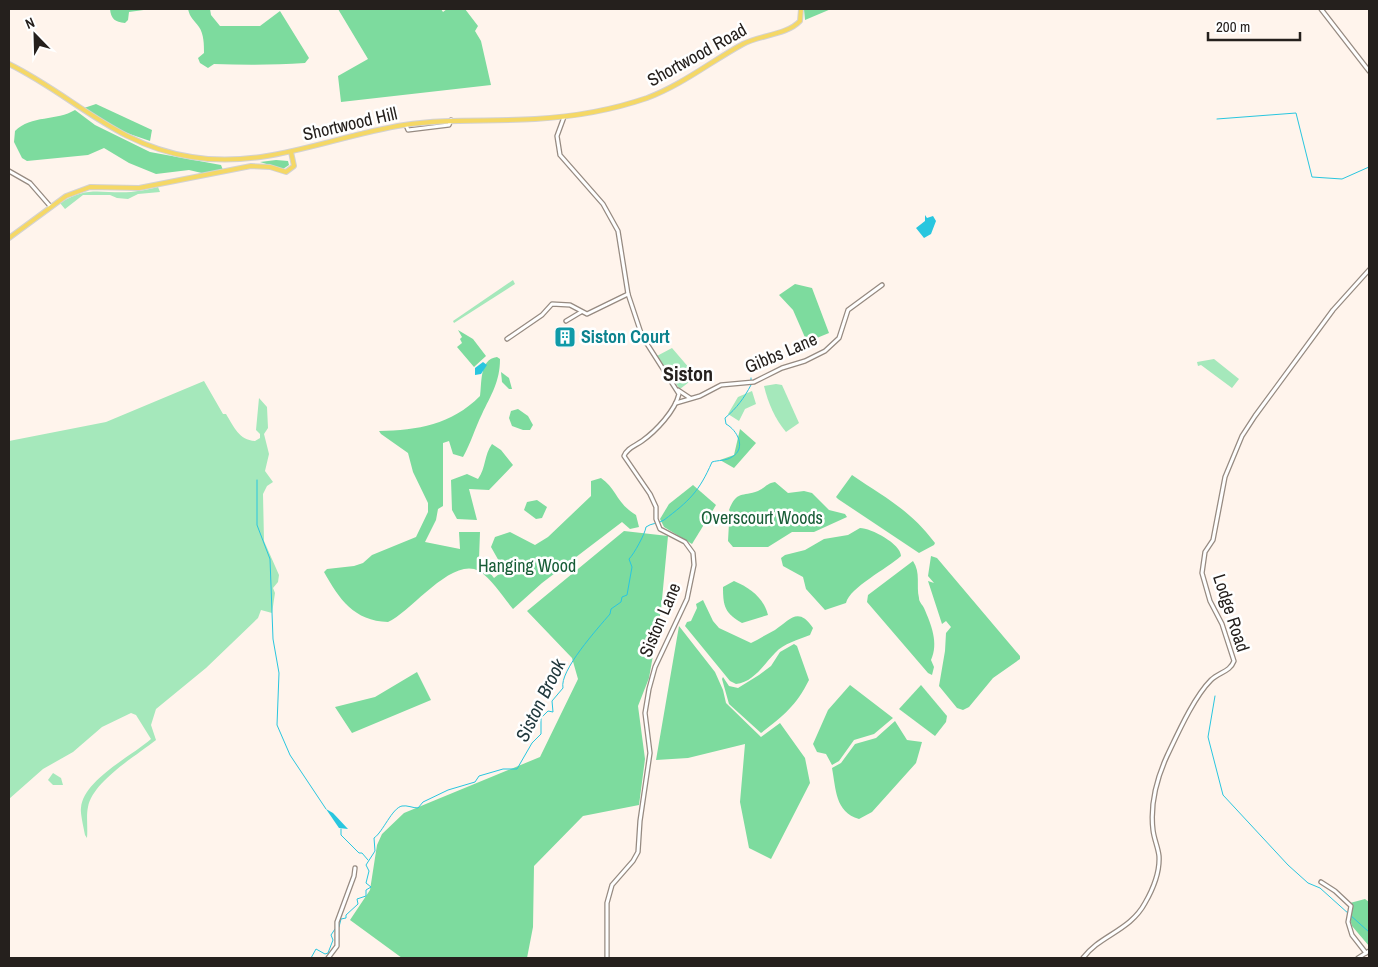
<svg xmlns="http://www.w3.org/2000/svg" width="1378" height="967" viewBox="0 0 1378 967" font-family="'Archivo Narrow',sans-serif">
	<style>
		.green { fill: #a5e8bb }
		.forest { fill: #7ddb9e }
		.water { fill: #29c6df }
		.lines { fill: none; stroke-linecap: round; stroke-linejoin: round }
		.stream { stroke: #29c6df; stroke-width: 1 }
		.minor-casing { stroke: #968a81; stroke-width: 5.5 }
		.major-casing { stroke: #d3d2d2; stroke-width: 6 }
		.minor { stroke: #fff; stroke-width: 3 }
		.major { stroke: #f5d866; stroke-width: 4 }
		.labels { text-anchor: middle; stroke-width: 5; stroke-linejoin: round; paint-order: stroke }
		.street-label { font-size: 18px; fill: #25201d; stroke: #fff }
		.culture-label { font-size: 18px; font-weight: bold; fill: #0d838f; stroke: #fff; text-anchor: start }
		.park-label { font-size: 18px; fill: #185d37; stroke: #fff }
		.water-label { font-size: 19px; font-style: italic; fill: #20383c; stroke: #fff }
		.quarter-label { font-size: 20px; font-weight: bold; fill: #25201d; stroke: #fff }
	</style>
	<rect width="100%" height="100%" fill="#fff4ec"/>
	<!-- green -->
	<g class="green">
		<path d="M158,187L160,192L138,194L128,199L117,198L110,195H83L65,209L60,203C89,185 101,194 131,192C140,191 150,189 158,187Z"/>
		<path d="M513,280L515,284L454,323L453,321Z"/>
		<path d="M672,348L690,369L688,373L693,379L680,389L655,357Z"/>
		<path d="M1214,359L1239,379L1232,388L1201,365L1198,366L1197,362Z"/>
		<path d="M204,381L223,414H226C234,427 239,440 255,441L260,438V434L256,430L259,398L267,407L268,428L264,434L269,454L265,471L273,482L267,486L263,494L264,541L279,575L278,582L273,588L275,593L272,613L261,610L258,618L206,668L156,709L151,725L156,740C136,756 93,781 88,807C86,816 88,828 87,838L85,835C84,829 80,813 81,808C83,780 132,756 151,739L136,715L131,713L102,727L73,752L43,769L9,799V441L106,422Z"/>
		<path d="M776,384L782,385L799,423L786,432C775,419 768,403 764,386Z"/>
		<path d="M752,391L756,404L745,409L739,421L728,414L738,397Z"/>
		<path d="M53,773L61,778L63,785H53L48,780Z"/>
	</g>
	<!-- forest -->
	<g class="forest">
		<path d="M110,9H151L129,12L128,20L125,23C115,22 111,19 110,9Z"/>
		<path d="M188,9H210L211,15L220,26H260L280,11L309,58L305,63C275,65 245,65 214,64L208,68L200,63L198,58L204,53C204,45 204,34 199,27C194,20 190,18 188,9Z"/>
		<path d="M338,9H441L443,12L447,9H465L478,26L475,31L481,41L491,85L341,102L338,76L368,59Z"/>
		<path d="M804,9H831L805,20Z"/>
		<path d="M96,104L152,130L150,141L121,131L84,108Z"/>
		<path d="M75,110L95,125L150,152L221,165L223,170L206,174L189,170L156,174L129,163L104,148L88,155L27,161L22,158L14,142L15,131C31,115 57,121 75,110Z"/>
		<path d="M276,160L288,161L289,165L283,169L260,162Z"/>
		<path d="M795,284L812,288L829,333L807,342L793,310L779,295Z"/>
		<path d="M458,330L473,339L486,356L474,367L457,347L462,343L460,339L462,337Z"/>
		<path d="M497,357L500,359C500,382 491,395 482,414C475,428 471,443 463,457L453,454L449,441L443,443V506L438,509L436,520L425,542L460,549L459,532H480L479,559L494,578L504,570L491,547L495,537L510,532L535,545L548,537L591,496V481L601,478C617,489 616,503 636,515L639,527L630,529L622,522L542,583L513,609C503,597 492,579 479,571C452,556 411,612 388,622C354,621 339,599 324,572L327,569L354,566L363,563L372,555L416,537L428,512V503L413,472L408,453L381,434L379,431C418,430 451,425 480,396C482,384 479,359 497,357Z"/>
		<path d="M501,372L509,378L512,389H509L502,382Z"/>
		<path d="M518,409L528,416L533,425L530,430H523L512,426L509,418L511,411Z"/>
		<path d="M740,429L756,443L734,468L720,460L734,455Z"/>
		<path d="M492,444L501,450L513,465L489,490L469,489L477,520L457,519L452,510L451,480L467,474L478,479C486,468 484,455 492,444Z"/>
		<path d="M852,475C887,499 909,509 935,543L934,545L919,553L838,499L836,497Z"/>
		<path d="M775,482L788,493L804,491L812,493L829,510L845,514L847,517L814,532H792L768,547H733L728,541L729,523L733,518L729,510C737,490 742,497 758,491C765,488 767,483 775,482Z"/>
		<path d="M693,485L716,505L692,544L664,527L660,519L669,504Z"/>
		<path d="M537,500L547,507L542,518L536,519L524,510L527,502Z"/>
		<path d="M860,528C871,528 901,544 901,556C887,569 850,587 846,603L825,610L806,589L803,577L783,566L781,558L785,555L805,550L824,539L848,535Z"/>
		<path d="M624,531L668,536L661,610L649,678L638,706L645,759L639,805L583,816L534,866L533,927L527,958H402L350,920L370,890L377,845L382,834L404,813L540,757L578,679L572,658L527,611Z"/>
		<path d="M931,556L937,558L1020,656V659L993,678L969,707L963,710L957,708L939,686L945,651L946,633L951,627L946,621L942,624L928,581L934,583L928,576Z"/>
		<path d="M913,561C921,573 916,585 919,598C919,602 922,604 924,608C931,624 939,643 931,660L934,667L932,675L928,673L867,602L868,595Z"/>
		<path d="M734,581C751,588 764,599 768,615L742,623C725,613 723,607 723,587Z"/>
		<path d="M703,600L713,621L719,628L751,643C759,639 767,634 775,630C790,620 798,606 813,628L810,635C798,640 784,643 775,653C764,664 754,682 736,684L730,681L685,626L687,622L691,621L697,608L696,604Z"/>
		<path d="M679,626L715,672L723,690L726,703L761,737L780,723L805,758L810,783L771,859L749,848L740,802L745,744L688,758L656,760Z"/>
		<path d="M794,644L797,646L809,680C796,706 783,716 761,733L729,704L722,679L723,677L729,686L738,688L759,675L771,666L780,652Z"/>
		<path d="M417,672L431,700L352,733L335,707L375,697Z"/>
		<path d="M850,685L893,718L874,734L854,740L839,761L832,765L826,754L817,752L813,744L828,710Z"/>
		<path d="M921,685L947,716L946,722L935,736L899,709Z"/>
		<path d="M895,721L907,740L922,742L916,763L872,812L859,819C835,812 836,789 832,768L841,763L855,744L876,738Z"/>
		<path d="M1365,899L1369,902V946L1352,926L1350,919L1353,907L1350,903Z"/>
	</g>
	<!-- water -->
	<g class="water">
		<path d="M925,215L927,218L933,216L936,221L931,234L924,238L916,228L925,221Z"/>
		<path d="M483,362L487,365L481,374L475,375V368Z"/>
		<path d="M326,809L333,813L348,829L339,828Z"/>
	</g>
	<g class="lines">
		<!-- stream -->
		<g class="stream">
			<path d="M1217,119L1296,113L1312,177L1342,179L1369,167"/>
			<path d="M751,380V378"/>
			<path d="M257,480V525L270,559L273,639L279,673L277,725L290,755L326,809"/>
			<path d="M1215,696L1208,737L1223,795L1288,865L1308,883L1320,888L1369,932"/>
			<path d="M341,829V835L359,853H362L368,860"/>
			<path d="M339,927L341,919L346,918V915L358,904L357,899L366,896V890L371,887L366,883L369,871L366,865L375,851L374,838C383,832 392,808 402,806C407,805 413,808 418,808L423,802L448,790L475,782L479,776L503,769H517L532,743L541,734V718L548,711L553,712L552,701L563,688C559,671 598,628 610,614L611,609L621,602L622,597L627,595L632,567L629,559C634,554 645,534 646,527C651,523 658,524 664,520C689,501 699,492 712,462C718,460 726,461 732,457C747,448 737,430 726,424L725,418C737,408 744,398 751,385"/>
			<path d="M311,958L316,949L325,954L328,953L333,940L331,935L335,929"/>
		</g>
		<!-- minor casing -->
		<g class="minor-casing">
			<g id="minor">
				<path d="M1321,9L1369,71"/>
				<path d="M564,117L557,136L560,155L603,204L618,231L628,294L642,336L679,394C675,411 656,431 642,441C635,446 627,448 624,456L650,494L656,507V519L660,529L685,542L693,553L694,565L687,599L655,667L649,689L645,713L650,753L640,821L638,852L633,861L612,885L607,903V958"/>
				<path d="M406,125L408,130L449,125L451,120"/>
				<path d="M9,171L30,183L50,206"/>
				<path d="M566,321L581,312"/>
				<path d="M507,339L542,315L552,304L570,305L587,314L628,294"/>
				<path d="M678,390L690,398"/>
				<path d="M676,403L700,396L721,385L754,382L782,368L805,361L825,351L839,338L848,310L882,285"/>
				<path d="M1321,882L1335,891L1351,906L1348,922L1352,935L1366,953"/>
				<path d="M328,958L337,946V922L354,876L355,868"/>
				<path d="M1083,958C1100,935 1130,931 1145,903C1153,889 1160,872 1159,856C1158,847 1154,839 1153,830C1150,805 1157,778 1167,756C1178,733 1194,697 1211,680C1219,672 1230,672 1234,661L1222,624L1210,601L1202,573L1205,552L1213,540L1225,477L1242,436L1255,416L1333,310L1369,270"/>
				<path d="M1358,958L1369,951"/>
			</g>
		</g>
		<!-- major casing -->
		<g class="major-casing">
			<g id="major">
				<path d="M9,64C74,96 117,146 192,157C266,169 332,136 404,125C447,118 491,122 535,119C571,117 612,110 647,98C682,85 710,62 743,44C760,35 787,35 800,21L801,9"/>
				<path d="M9,238L66,196L90,187L139,188L251,166L270,167L286,172L294,166L291,152"/>
			</g>
		</g>
		<!-- minor -->
		<use href="#minor" class="minor"/>
		<!-- major -->
		<use href="#major" class="major"/>
	</g>
	<!-- icons -->
	<defs>
		<g id="building-square" transform="scale(1.125)"><rect x="-9" y="-9" width="18" height="18" rx="4" fill="#0f9aa8" stroke="#fff"/><path d="M-4-6H4V6H1V3H-1V6H-4ZM-2.5-4.3h1.7v1.8h-1.7ZM.8-4.3h1.7v1.8H.8ZM-2.5-1h1.7V.8h-1.7ZM.8-1h1.7V.8H.8Z" fill="#fff"/></g>
	</defs>
	<g fill-rule="evenodd">
		<use href="#building-square" x="565" y="337"/>
	</g>
	<g class="labels">
		<!-- street labels -->
		<g class="street-label">
			<text transform="translate(697 55) rotate(-29)" y="6">Shortwood Road</text>
			<text transform="translate(350 124) rotate(-13)" y="6">Shortwood Hill</text>
			<text transform="translate(781 353) rotate(-23)" y="6">Gibbs Lane</text>
			<text transform="translate(1231 613) rotate(72)" y="6">Lodge Road</text>
			<text transform="translate(660 620) rotate(-67)" y="6">Siston Lane</text>
		</g>
		<!-- culture labels -->
		<g class="culture-label">
			<text x="581" y="343">Siston Court</text>
		</g>
		<!-- park labels -->
		<g class="park-label">
			<text x="762" y="524">Overscourt Woods</text>
			<text x="527" y="572">Hanging Wood</text>
		</g>
		<!-- water labels -->
		<g class="water-label">
			<text transform="translate(540 700) rotate(-64)" y="7">Siston Brook</text>
		</g>
		<!-- quarter labels -->
		<g class="quarter-label">
			<text x="688" y="381">Siston</text>
		</g>
	</g>
	<!-- border -->
	<rect width="1378" height="967" fill="none" stroke="#25201d" stroke-width="20"/>
	<!-- north arrow -->
	<g transform="translate(35 35) rotate(337)" stroke="#ffffff" stroke-width="4" paint-order="stroke">
	<path d="M0-4L9 19L0 12L-9 19Z" fill="#25201d"/>
	<text y="-8" font-size="14" font-weight="bold" text-anchor="middle" fill="#25201d">N</text>
	</g>
	<!-- scale -->
	<path d="M1208 32v8h92v-8" fill="none" stroke="#25201d" stroke-width="2.5"/>
	<text x="1216" y="32" font-size="15" fill="#25201d" stroke="#ffffff" stroke-width="4" paint-order="stroke">200 m</text>
</svg>
